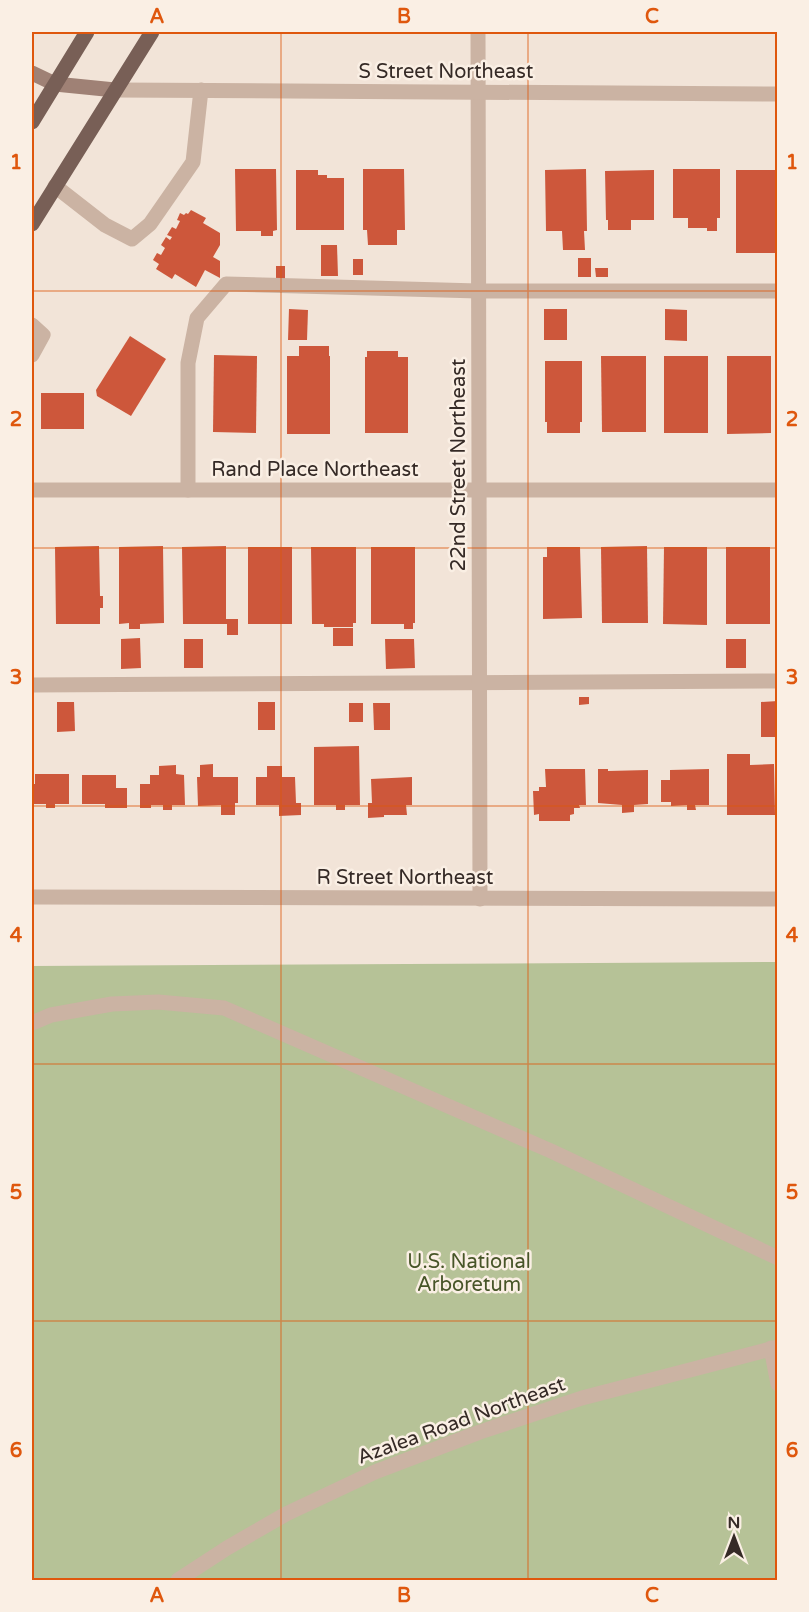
<svg xmlns="http://www.w3.org/2000/svg" width="809" height="1612" viewBox="0 0 809 1612" font-family="'Varela Round',sans-serif">
	<style>
		.green { fill: #b6c297 }
		.building { fill: #cd573b }
		.lines { fill: none; stroke-linecap: round; stroke-linejoin: round }
		.service { stroke: #cbb3a3; stroke-width: 15 }
		.minor { stroke: #cbb3a3; stroke-width: 15 }
		.secondary { stroke: #9f8175; stroke-width: 15 }
		.primary { stroke: #785f56; stroke-width: 15 }
		.grid { fill: none; stroke: #df570d; stroke-width: 1.5; stroke-opacity: 0.55 }
		.labels { text-anchor: middle; stroke-width: 5; stroke-linejoin: round; paint-order: stroke }
		.street-label { font-size: 20px; fill: #352a26; stroke: #faefe4 }
		.park-label { font-size: 20px; fill: #475528; stroke: #faefe4 }
		.neatline { fill: none; stroke: #df570d; stroke-width: 2 }
		.grid-label { font-size: 20px; text-anchor: middle; font-weight: bold; fill: #df570d }
	</style>
	<rect width="100%" height="100%" fill="#f2e4d8"/>
	<!-- green -->
	<path class="green" d="M777,962V1580H32V966Z"/>
	<!-- building -->
	<g class="building">
		<path d="M235,169H276L277,230L273,231V236H261V231H236Z"/>
		<path d="M363,169H404L405,230H397V245H368L367,230H363Z"/>
		<path d="M586,169L587,231H584L585,250H563L562,231H546L545,170Z"/>
		<path d="M673,169H720V218H717V231H707V228H688V218H673Z"/>
		<path d="M296,170H318V175H327V178H344V230H296Z"/>
		<path d="M654,170V220H631V230H608V220H606L605,171Z"/>
		<rect x="736" y="170" width="42" height="83"/>
		<path d="M191,210L206,218L203,223L220,233V245L213,257L220,261V278L205,270L196,287L175,274L172,279L156,269L159,264L153,260L157,253L161,255L165,248L161,245L166,237L170,240L172,237L167,235L172,227L176,229L180,221L177,220L180,213L184,215L186,213L188,214Z"/>
		<path d="M321,245H337L338,276H321Z"/>
		<rect x="578" y="258" width="13" height="19"/>
		<rect x="353" y="259" width="10" height="16"/>
		<rect x="276" y="266" width="9" height="16"/>
		<path d="M595,268H608V277H596Z"/>
		<path d="M289,309L308,310L307,340H288Z"/>
		<rect x="544" y="309" width="23" height="31"/>
		<path d="M665,309L687,310V341L665,340Z"/>
		<path d="M130,336L166,359L131,416L97,396L96,390Z"/>
		<path d="M299,346H329V356H330V434H287V356H299Z"/>
		<path d="M367,351H398V357H408V433H365V357H367Z"/>
		<path d="M214,355L257,356L256,433L213,432Z"/>
		<path d="M601,356H646V432H602Z"/>
		<rect x="664" y="356" width="44" height="77"/>
		<path d="M727,356H771V433L727,434Z"/>
		<path d="M545,361H582V422H580V433H547V422H545Z"/>
		<rect x="41" y="393" width="43" height="36"/>
		<path d="M99,546L100,596H103V608H100V624H56L55,547Z"/>
		<path d="M163,546L164,623L140,624V629H129V623L119,624V547Z"/>
		<path d="M226,546V619H238V635H227V624H183L182,547Z"/>
		<path d="M647,546L648,623H602L601,547Z"/>
		<rect x="248" y="547" width="44" height="77"/>
		<path d="M311,547H356V623H353V627H324V624H312Z"/>
		<path d="M371,547H415V623H413V629H404V624H371Z"/>
		<path d="M547,547H580L582,618L543,619V557H547Z"/>
		<path d="M664,547H707V625L663,624Z"/>
		<rect x="726" y="547" width="44" height="77"/>
		<rect x="32" y="590" width="2" height="33"/>
		<rect x="333" y="628" width="20" height="18"/>
		<path d="M140,638L141,668L121,669V639Z"/>
		<rect x="184" y="639" width="19" height="29"/>
		<path d="M385,639H414L415,668L386,669Z"/>
		<rect x="726" y="639" width="20" height="29"/>
		<path d="M579,697H589V704L579,705Z"/>
		<path d="M778,701V737H761V702Z"/>
		<path d="M57,702H74L75,731L57,732Z"/>
		<rect x="258" y="702" width="17" height="28"/>
		<rect x="349" y="703" width="14" height="19"/>
		<path d="M373,703H390V730H374Z"/>
		<path d="M359,746L360,805H345V810H336V805H314V747Z"/>
		<path d="M727,754H750V765L774,764L775,815H727Z"/>
		<path d="M213,764V777H238V803H235V815H221V805L198,806L197,777H200V765Z"/>
		<path d="M176,765V774L184,775L185,805H172V810H163V805H151V808H140V784H150V775H159V766Z"/>
		<path d="M267,766H282V777H295L296,803H301V815L279,816V805H256V777H267Z"/>
		<path d="M545,769H585L586,805H579L580,808H574V814L570,815V821H539V814L534,815L533,791H539V787H546Z"/>
		<path d="M598,769H608V771L648,770V804L634,805V812L622,813V805L598,803Z"/>
		<path d="M709,769V805H695L696,810H687V805L671,806V802H661V780H670V770Z"/>
		<path d="M35,774H69V804H55V808H46V804H32V784H35Z"/>
		<path d="M82,775H116V788H127V808H105V804H82Z"/>
		<path d="M412,777V805H406L407,815H384V817L368,818V803H372L371,779Z"/>
	</g>
	<g class="lines">
		<!-- service -->
		<g class="service">
			<path d="M55,186L105,225L132,239L150,224L193,162L201,90"/>
			<path d="M32,325L43,335L32,355"/>
			<path d="M188,490V363L197,318L226,284L478,291H778"/>
			<path d="M32,685L778,681"/>
			<path d="M32,1023L51,1015L112,1004L158,1002L224,1008L551,1151L778,1258"/>
			<path d="M771,1348L778,1384"/>
		</g>
		<!-- minor -->
		<g class="minor">
			<path d="M478,32L480,899"/>
			<path d="M115,90L778,94"/>
			<path d="M32,490H778"/>
			<path d="M32,897L778,899"/>
			<path d="M178,1580L227,1548L286,1514L375,1472L480,1432L582,1398L778,1347"/>
		</g>
		<!-- secondary -->
		<path class="secondary" d="M32,73L55,84L115,90"/>
		<!-- primary -->
		<g class="primary">
			<path d="M32,122L87,32"/>
			<path d="M32,224L152,32"/>
		</g>
	</g>
	<!-- grid -->
	<path class="grid" d="M281,32V1580M528,32V1580M32,291H778M32,548H778M32,806H778M32,1064H778M32,1321H778"/>
	<g class="labels">
		<!-- street labels -->
		<g class="street-label">
			<text x="446" y="78">S Street Northeast</text>
			<text transform="translate(458 465) rotate(-90)" y="7">22nd Street Northeast</text>
			<text x="315" y="476">Rand Place Northeast</text>
			<text x="405" y="884">R Street Northeast</text>
			<text transform="translate(461 1420) rotate(-20)" y="7">Azalea Road Northeast</text>
		</g>
		<!-- park labels -->
		<g class="park-label">
			<text x="469" y="1268">U.S. National<tspan x="469" dy="23">Arboretum</tspan></text>
		</g>
	</g>
	<!-- border -->
	<rect width="809" height="1612" fill="none" stroke="#faefe4" stroke-width="66"/>
	<!-- north arrow -->
	<g transform="translate(734 1537)" stroke="#faefe4" stroke-width="4.5" paint-order="stroke">
	<path d="M0-4.5L10 22L0 15L-10 22Z" fill="#352a26"/>
	<text y="-9" font-size="16" font-weight="bold" text-anchor="middle" fill="#352a26">N</text>
	</g>
	<rect x="33" y="33" width="743" height="1546" class="neatline"/>
	<g class="grid-label">
		<text x="157" y="23">A</text>
		<text x="404" y="23">B</text>
		<text x="652" y="23">C</text>
		<text x="16" y="169">1</text>
		<text x="792" y="169">1</text>
		<text x="16" y="426">2</text>
		<text x="792" y="426">2</text>
		<text x="16" y="684">3</text>
		<text x="792" y="684">3</text>
		<text x="16" y="942">4</text>
		<text x="792" y="942">4</text>
		<text x="16" y="1199">5</text>
		<text x="792" y="1199">5</text>
		<text x="16" y="1457">6</text>
		<text x="792" y="1457">6</text>
		<text x="157" y="1602">A</text>
		<text x="404" y="1602">B</text>
		<text x="652" y="1602">C</text>
	</g>
</svg>
